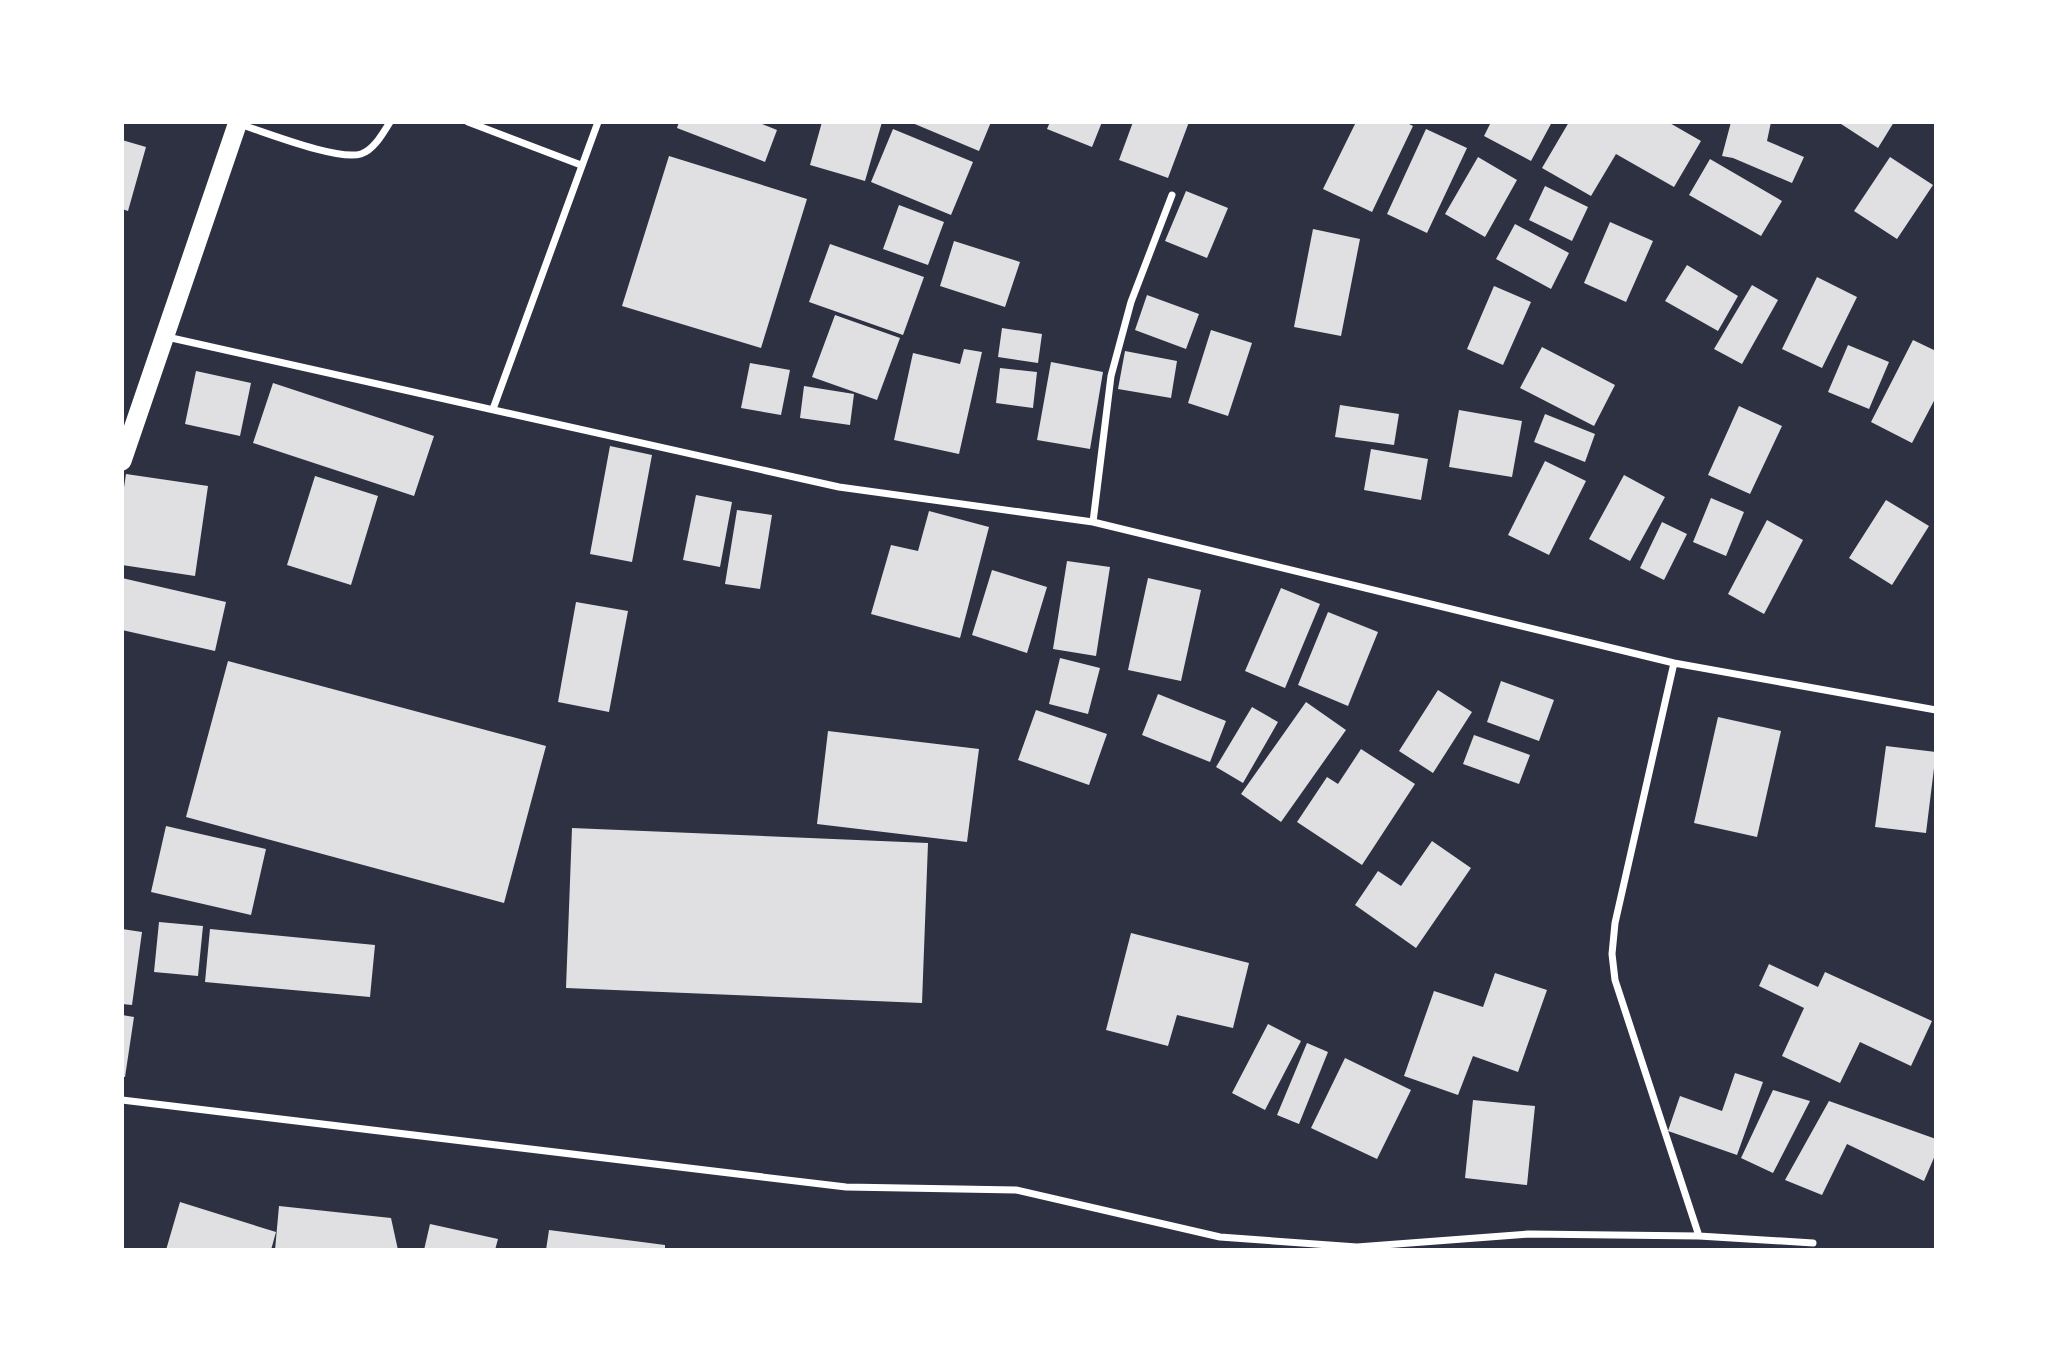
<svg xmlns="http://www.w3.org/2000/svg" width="2058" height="1372" viewBox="0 0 2058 1372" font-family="'PT Sans Narrow',sans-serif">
<rect width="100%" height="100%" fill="#2d3142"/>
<path fill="#e0e0e3" d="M 679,122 L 757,122 L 777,130 L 765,162 L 677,128 Z
M 822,122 L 882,122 L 865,181 L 810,165 Z
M 910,122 L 991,122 L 979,151 Z
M 1050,122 L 1102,122 L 1092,147 L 1047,129 Z
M 1133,122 L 1189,122 L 1168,178 L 1119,160 Z
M 1356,122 L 1405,122 L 1413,126 L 1372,212 L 1323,189 Z
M 1491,122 L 1552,122 L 1531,161 L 1484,136 Z
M 1569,122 L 1668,122 L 1701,141 L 1674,187 L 1616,154 L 1591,196 L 1542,168 Z
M 1731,122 L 1771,122 L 1767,141 L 1804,157 L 1792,183 L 1733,158 L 1722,156 Z
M 1838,122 L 1894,122 L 1878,148 Z
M 893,129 L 973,162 L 951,215 L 871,182 Z
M 1426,129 L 1467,148 L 1427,233 L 1387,214 Z
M 122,140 L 146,147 L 128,211 L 122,209 Z
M 669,156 L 807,199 L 761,348 L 622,306 Z
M 1478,157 L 1517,180 L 1485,237 L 1445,214 Z
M 1890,157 L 1933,185 L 1897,239 L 1854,211 Z
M 1710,159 L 1782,201 L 1761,236 L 1689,195 Z
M 1545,186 L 1588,207 L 1572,241 L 1529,220 Z
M 1186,191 L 1228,208 L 1207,258 L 1165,241 Z
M 899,205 L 944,222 L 928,265 L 883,249 Z
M 1610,222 L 1653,241 L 1626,302 L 1584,283 Z
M 1515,224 L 1569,253 L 1551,289 L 1496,259 Z
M 1313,229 L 1360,239 L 1341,336 L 1294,327 Z
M 954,241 L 1020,262 L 1005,307 L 940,286 Z
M 830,244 L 924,277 L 903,335 L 809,302 Z
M 1687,265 L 1738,296 L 1718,331 L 1665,301 Z
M 1817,277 L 1857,297 L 1822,368 L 1782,349 Z
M 1752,285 L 1778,300 L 1742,364 L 1714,349 Z
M 1494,286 L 1531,302 L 1503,365 L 1467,349 Z
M 1147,295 L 1199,314 L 1186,349 L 1135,330 Z
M 835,315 L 900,338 L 877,400 L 812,377 Z
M 1002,328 L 1042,334 L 1038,363 L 998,357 Z
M 1211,330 L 1252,343 L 1228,416 L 1188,403 Z
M 1913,340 L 1936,351 L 1936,397 L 1912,443 L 1871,422 Z
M 1848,345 L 1889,362 L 1869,409 L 1828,392 Z
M 1542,347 L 1615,385 L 1594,426 L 1520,388 Z
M 964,349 L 982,352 L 959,454 L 894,440 L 913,353 L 960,364 Z
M 1125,351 L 1177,361 L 1171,398 L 1118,389 Z
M 1051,362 L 1103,372 L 1090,449 L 1037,440 Z
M 750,363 L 790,370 L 781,415 L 741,408 Z
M 1000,368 L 1037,372 L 1033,408 L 996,403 Z
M 196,371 L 251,383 L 240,436 L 185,424 Z
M 273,383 L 434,436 L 414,496 L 253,443 Z
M 804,386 L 854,394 L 850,425 L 800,418 Z
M 1340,405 L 1399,414 L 1394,445 L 1335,437 Z
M 1739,406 L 1782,426 L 1750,494 L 1708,475 Z
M 1459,410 L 1522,421 L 1512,477 L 1449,467 Z
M 1545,414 L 1595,434 L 1585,462 L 1534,442 Z
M 610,446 L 652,455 L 632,562 L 590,554 Z
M 1371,449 L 1428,459 L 1421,500 L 1364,490 Z
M 1545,461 L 1586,481 L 1549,555 L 1508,535 Z
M 126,474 L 208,486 L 195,576 L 122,565 L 122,501 Z
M 1624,475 L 1665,497 L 1630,561 L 1589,539 Z
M 315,476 L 378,496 L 351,585 L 287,565 Z
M 696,495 L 732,502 L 720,567 L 683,560 Z
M 1711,498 L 1744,512 L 1726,556 L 1693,542 Z
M 1886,500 L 1929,526 L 1892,585 L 1849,558 Z
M 737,510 L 772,515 L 760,589 L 725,584 Z
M 929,511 L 989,527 L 960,638 L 871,614 L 891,545 L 918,551 Z
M 1767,520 L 1803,540 L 1764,614 L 1728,594 Z
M 1662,522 L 1687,534 L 1664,580 L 1640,568 Z
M 1067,561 L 1110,567 L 1096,656 L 1053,649 Z
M 992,570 L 1047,587 L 1027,653 L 972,635 Z
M 122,578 L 226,602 L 215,651 L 122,630 Z
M 1148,578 L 1201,590 L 1181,681 L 1128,670 Z
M 1281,588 L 1320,604 L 1285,688 L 1245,671 Z
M 576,602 L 628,611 L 609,712 L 558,702 Z
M 1328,612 L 1378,632 L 1348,706 L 1298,685 Z
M 1060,658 L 1100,668 L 1088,714 L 1049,704 Z
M 228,661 L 546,746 L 504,903 L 186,817 Z
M 1501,681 L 1554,700 L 1539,741 L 1487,722 Z
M 1438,690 L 1472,712 L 1433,773 L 1399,751 Z
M 1158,694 L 1226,721 L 1210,762 L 1142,735 Z
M 1306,702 L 1346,730 L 1281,822 L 1241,794 Z
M 1252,707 L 1278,722 L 1243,783 L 1216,767 Z
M 1036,710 L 1107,734 L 1089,785 L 1018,760 Z
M 1718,717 L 1781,731 L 1757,837 L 1694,823 Z
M 828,731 L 979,749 L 967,842 L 817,824 Z
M 1474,735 L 1530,755 L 1519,784 L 1463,764 Z
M 1886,746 L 1936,752 L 1926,833 L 1875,827 Z
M 1361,749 L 1415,784 L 1362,865 L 1297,822 L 1327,777 L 1338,784 Z
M 166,826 L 266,849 L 251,915 L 151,892 Z
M 572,828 L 928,843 L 922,1003 L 566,988 Z
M 1432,841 L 1471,868 L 1416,948 L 1355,905 L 1378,871 L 1401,886 Z
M 159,922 L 203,926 L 198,976 L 154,972 Z
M 122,929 L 142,932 L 132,1005 L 122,1004 Z
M 210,929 L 375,945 L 370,997 L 205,982 Z
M 1131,933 L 1249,963 L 1233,1028 L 1177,1015 L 1168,1046 L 1106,1030 Z
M 1769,964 L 1818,987 L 1825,972 L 1932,1021 L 1911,1066 L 1860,1042 L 1840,1083 L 1782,1056 L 1804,1008 L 1759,986 Z
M 1495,973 L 1547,990 L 1518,1072 L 1473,1056 L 1458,1095 L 1404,1076 L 1434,991 L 1483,1007 Z
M 122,1015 L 134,1017 L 125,1077 L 122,1077 Z
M 1268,1024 L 1301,1041 L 1265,1110 L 1232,1093 Z
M 1307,1043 L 1328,1052 L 1299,1124 L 1277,1115 Z
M 1345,1058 L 1411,1090 L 1377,1159 L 1311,1128 Z
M 1735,1073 L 1763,1082 L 1737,1155 L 1668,1131 L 1680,1096 L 1722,1111 Z
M 1773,1090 L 1810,1101 L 1773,1173 L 1741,1158 Z
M 1473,1100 L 1535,1106 L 1527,1185 L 1465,1178 Z
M 1829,1101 L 1936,1139 L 1936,1153 L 1924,1181 L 1847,1144 L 1822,1195 L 1785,1180 Z
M 180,1202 L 276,1232 L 271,1250 L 166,1250 Z
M 279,1206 L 391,1218 L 398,1250 L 275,1250 Z
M 430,1224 L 498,1239 L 495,1250 L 424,1250 Z
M 549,1230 L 665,1245 L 665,1250 L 546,1250 Z"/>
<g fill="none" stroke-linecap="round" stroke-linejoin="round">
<path stroke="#fff" stroke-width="7" d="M 468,122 L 581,165
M 239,124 C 265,132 337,161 361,154 C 374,150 383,133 390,122
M 167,337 L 839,487 L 1093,522 L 1674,663 L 1936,710
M 493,409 L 598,122
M 1093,522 L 1111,376 L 1131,302 L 1172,195
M 1674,663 L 1615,923 L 1612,954 L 1615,980 L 1699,1236
M 122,1100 L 846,1187 L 1016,1190 L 1220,1237 L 1357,1247 L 1529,1234 L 1699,1236 L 1813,1243"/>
<path stroke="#fff" stroke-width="19" d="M 122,461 L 238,122"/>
</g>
<rect width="2058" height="1372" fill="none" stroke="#ffffff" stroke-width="248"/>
</svg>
